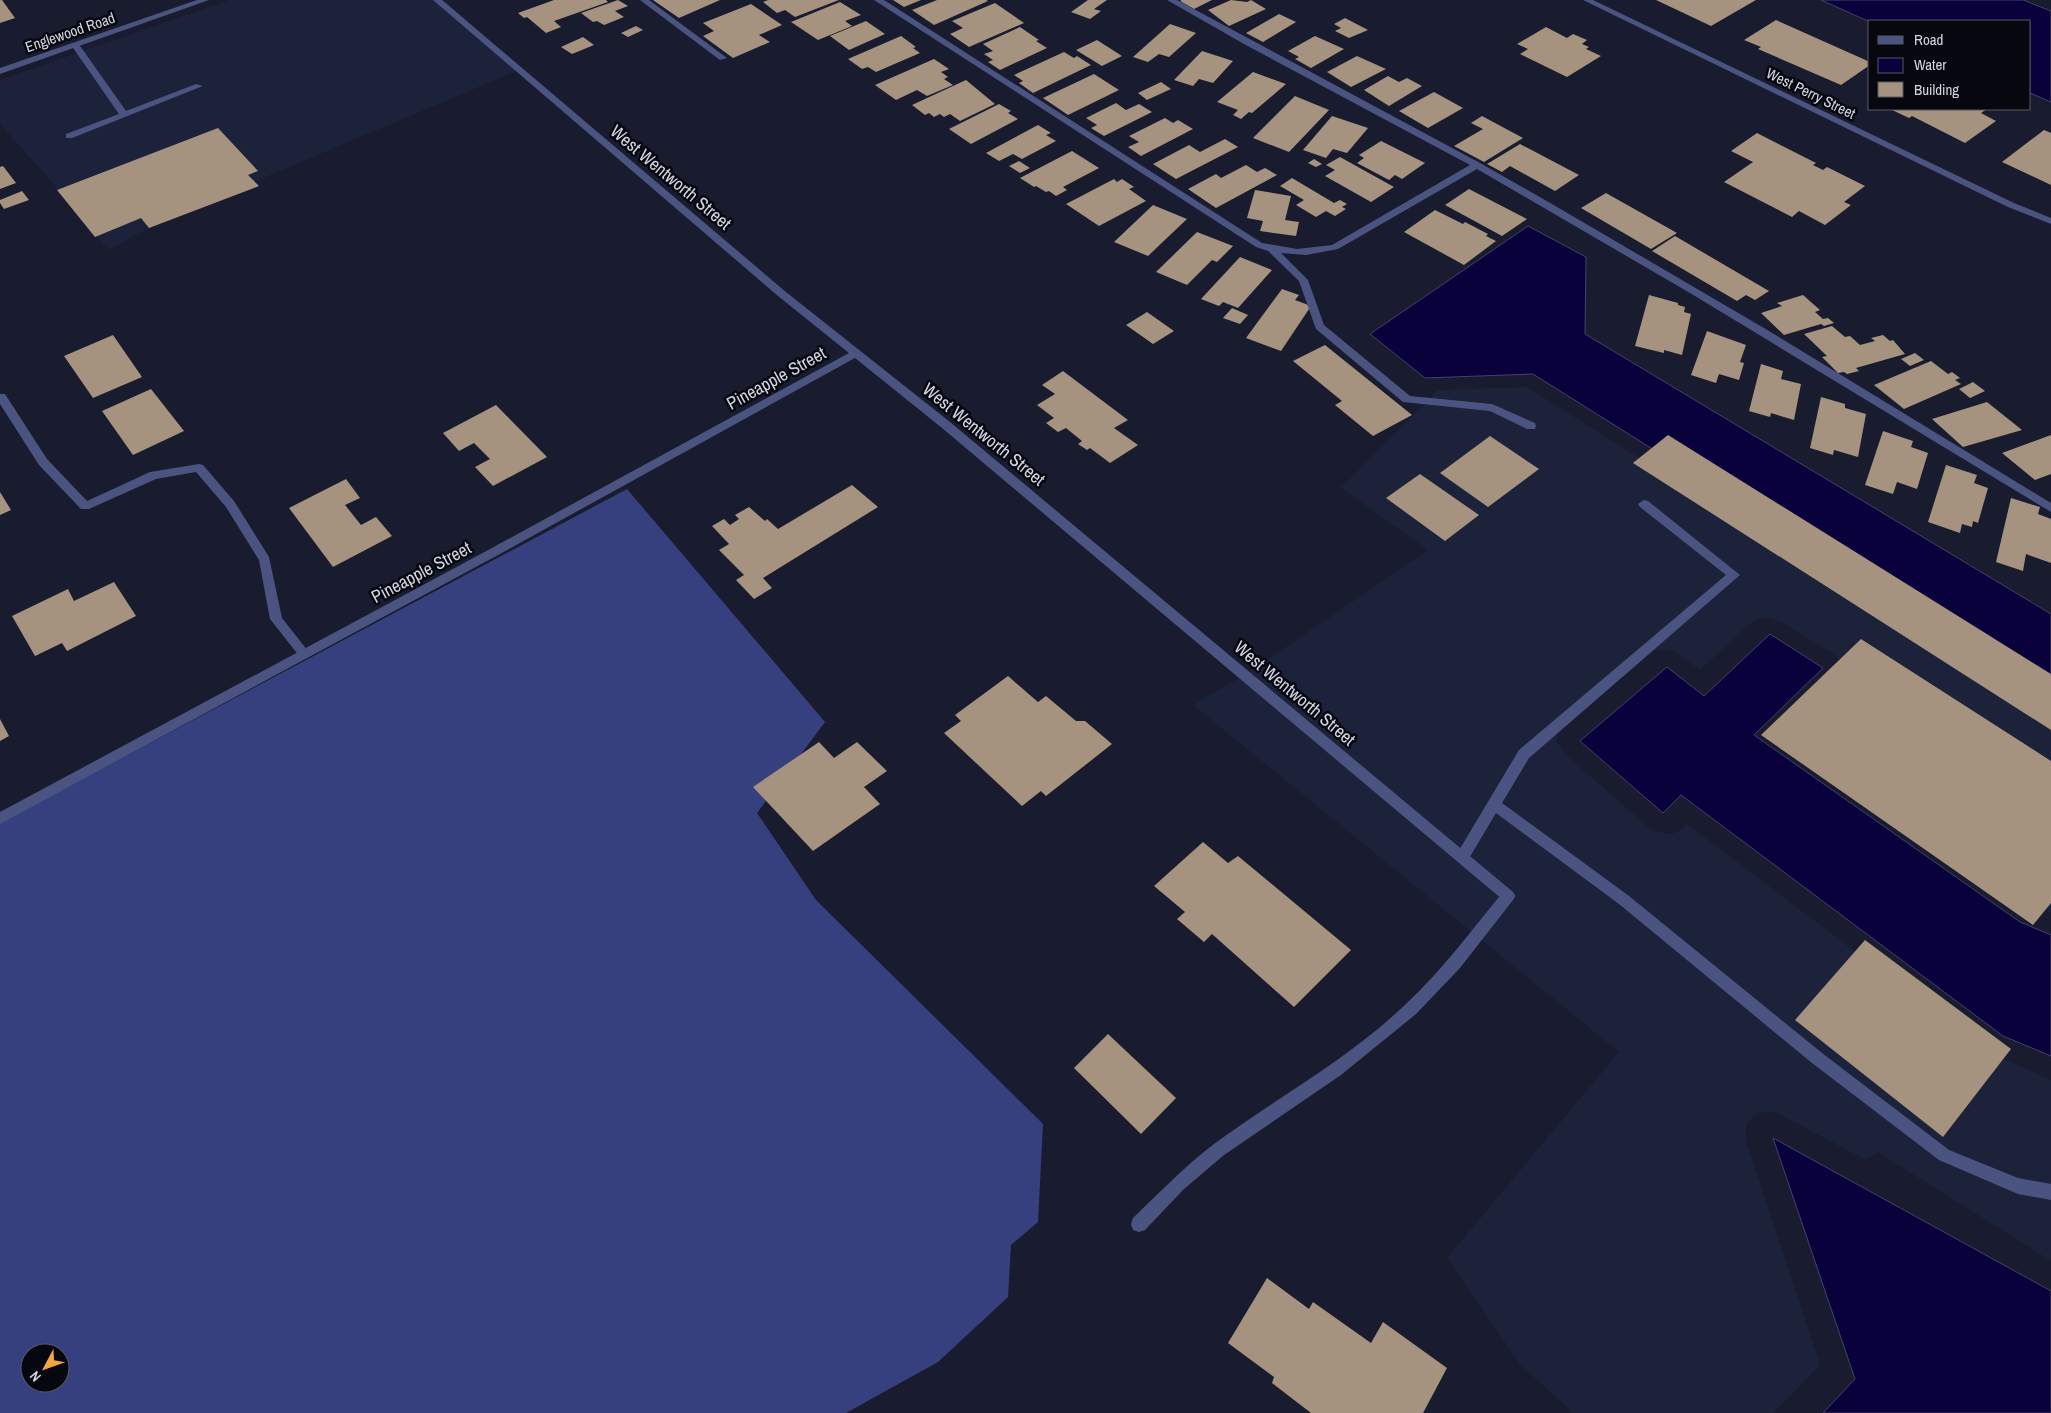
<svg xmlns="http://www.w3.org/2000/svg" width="2051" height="1413" viewBox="0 0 2051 1413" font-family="'Archivo Narrow',sans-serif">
<rect width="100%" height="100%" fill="#181c2e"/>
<path fill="#1d223b" d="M 229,0 L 444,0 L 521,69 L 275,173 L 141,232 L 108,250 L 46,175 L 0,124 L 0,80 Z
M 1527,387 L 2051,719 L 2051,912 L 2049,912 L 2029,904 L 1844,665 L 1835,655 L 1782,622 L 1769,618 L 1762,618 L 1752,622 L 1700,670 L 1675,652 L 1668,650 L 1654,651 L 1558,731 L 1557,742 L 1564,753 L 1647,826 L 1654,831 L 1670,834 L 1678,832 L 1687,824 L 1989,1053 L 2051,1080 L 2051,1261 L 1878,1152 L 1866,1160 L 1775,1112 L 1757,1113 L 1746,1124 L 1746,1141 L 1820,1365 L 1773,1413 L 1573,1413 L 1520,1364 L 1447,1258 L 1619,1052 L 1193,705 L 1251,671 L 1428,550 L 1341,488 L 1438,390 Z"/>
<path fill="#37407e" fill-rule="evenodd" d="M 627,489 L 825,722 L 757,813 L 816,900 L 1043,1124 L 1038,1222 L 1011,1245 L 1008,1297 L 938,1362 L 846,1413 L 0,1413 L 0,823 ZM 30,1353 L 60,1353 L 60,1383 L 30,1383 Z"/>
<path fill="#08013b" stroke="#45416d" d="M 1821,0 L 2023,0 L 2051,11 L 2051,102 L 2030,93 L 2030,21 L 1870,22 Z
M 1528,226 L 1586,257 L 1585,334 L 2051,614 L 2051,699 L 1533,374 L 1425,378 L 1370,334 Z
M 1770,634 L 1823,668 L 1754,735 L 2020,922 L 2051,935 L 2051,1056 L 2003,1036 L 1681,795 L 1663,813 L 1580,741 L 1667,667 L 1704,696 Z
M 1773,1138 L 2051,1291 L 2051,1413 L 1823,1413 L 1855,1379 Z"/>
<path fill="#a6937f" d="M 0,0 L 2,0 L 15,18 L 0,23 Z
M 554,0 L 606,0 L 608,2 L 554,21 L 561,27 L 546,33 L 527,17 L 524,18 L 518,13 Z
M 618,0 L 628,6 L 615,11 L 624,17 L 604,25 L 597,21 L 593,22 L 581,13 Z
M 653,0 L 720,0 L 679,18 Z
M 768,0 L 839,0 L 795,17 L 785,10 L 777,13 L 763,2 Z
M 893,0 L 921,0 L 904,7 Z
M 937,0 L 986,0 L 988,1 L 934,25 L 912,10 Z
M 1088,0 L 1107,0 L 1094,9 L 1101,11 L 1090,19 L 1071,12 Z
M 1182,0 L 1212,0 L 1194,9 L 1180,1 Z
M 1231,0 L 1247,2 L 1251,0 L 1266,9 L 1229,26 L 1208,10 Z
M 1656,0 L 1756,0 L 1711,26 Z
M 840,2 L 861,15 L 845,21 L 852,26 L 818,40 L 791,22 Z
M 995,3 L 1024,23 L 969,47 L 950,34 L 963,28 L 952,21 Z
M 751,4 L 782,25 L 759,35 L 770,42 L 733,58 L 703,36 L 714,31 L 703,23 Z
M 1279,14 L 1296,22 L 1263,42 L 1246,33 Z
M 1345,18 L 1368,30 L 1349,38 L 1335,31 L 1341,28 L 1334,24 Z
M 1776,20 L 1870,62 L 1870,65 L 1841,85 L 1758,49 L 1761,47 L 1744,40 Z
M 866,21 L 885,34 L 849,50 L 830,36 Z
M 1170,24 L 1196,33 L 1169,57 L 1159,54 L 1148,62 L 1133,57 Z
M 636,26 L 643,30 L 628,37 L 621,33 Z
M 1020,27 L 1039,40 L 1036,41 L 1047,48 L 1000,70 L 988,62 L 993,60 L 984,54 L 993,51 L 983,44 Z
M 1546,27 L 1567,38 L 1573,34 L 1587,40 L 1582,44 L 1589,47 L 1586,49 L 1601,56 L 1567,77 L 1520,54 L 1528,49 L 1517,44 Z
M 901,36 L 916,47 L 913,48 L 920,53 L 876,72 L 868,67 L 862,69 L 848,59 Z
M 1315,36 L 1344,49 L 1311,68 L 1295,59 L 1299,57 L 1288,51 Z
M 583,37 L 594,45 L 572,54 L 561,47 Z
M 1097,40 L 1122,56 L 1102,66 L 1076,50 Z
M 1202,51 L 1233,61 L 1213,83 L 1199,79 L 1193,86 L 1174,80 Z
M 1064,52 L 1074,58 L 1077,56 L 1091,65 L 1033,93 L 1019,83 L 1023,81 L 1014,75 Z
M 1357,56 L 1386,69 L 1351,87 L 1327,72 Z
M 934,59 L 949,69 L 941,72 L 948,77 L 944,79 L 953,85 L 927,96 L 917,90 L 896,100 L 875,85 Z
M 1253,72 L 1286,84 L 1252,113 L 1249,112 L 1241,119 L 1233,115 L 1238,110 L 1217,102 Z
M 1094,74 L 1119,90 L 1068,115 L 1043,98 Z
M 1388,76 L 1399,82 L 1407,78 L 1422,86 L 1389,106 L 1364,90 Z
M 966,80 L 995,104 L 960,121 L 950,114 L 944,117 L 940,114 L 934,117 L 929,113 L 925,115 L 912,105 Z
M 1161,82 L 1171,89 L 1147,100 L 1138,93 Z
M 1434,92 L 1463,108 L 1428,128 L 1399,111 Z
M 1295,96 L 1329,110 L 1289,152 L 1253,138 Z
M 1116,103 L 1126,110 L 1139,104 L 1152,112 L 1104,136 L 1091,128 L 1097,125 L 1086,118 Z
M 999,104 L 1011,111 L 1008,113 L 1018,119 L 971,144 L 949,129 Z
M 1890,109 L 1987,109 L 1981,113 L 1996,121 L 1965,143 L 1912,116 L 1909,118 Z
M 1332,116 L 1368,128 L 1347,153 L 1333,149 L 1326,158 L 1303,150 Z
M 1482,116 L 1523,138 L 1484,162 L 1454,146 L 1483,129 L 1471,123 Z
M 1165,118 L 1173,123 L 1178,120 L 1193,129 L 1141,156 L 1128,147 L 1139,142 L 1129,136 Z
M 1038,125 L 1051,133 L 1046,135 L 1056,141 L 1022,159 L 1013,154 L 999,161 L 986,153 Z
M 218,128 L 258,171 L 248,175 L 259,186 L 149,228 L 141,218 L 95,237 L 57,190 Z
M 2044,130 L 2051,133 L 2051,185 L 2002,162 Z
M 1757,133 L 1816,163 L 1813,165 L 1823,170 L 1827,167 L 1865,186 L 1844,202 L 1851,205 L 1825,225 L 1799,211 L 1792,217 L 1724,182 L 1753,162 L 1731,151 Z
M 1225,139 L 1238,147 L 1176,179 L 1153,164 L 1189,145 L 1200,152 Z
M 1381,141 L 1425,163 L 1402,179 L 1395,175 L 1389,180 L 1357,163 L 1364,158 L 1359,155 Z
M 1520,144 L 1579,175 L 1555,191 L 1510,166 L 1502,172 L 1487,164 Z
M 1072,151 L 1099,168 L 1063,187 L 1067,190 L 1056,196 L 1049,191 L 1046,192 L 1036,186 L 1034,187 L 1020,178 Z
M 1340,157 L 1394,187 L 1371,202 L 1325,176 L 1335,170 L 1326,165 Z
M 1314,159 L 1322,164 L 1316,167 L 1308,163 Z
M 1019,161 L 1030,168 L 1020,173 L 1009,166 Z
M 1246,165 L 1257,172 L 1265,168 L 1277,175 L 1216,208 L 1188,189 L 1216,174 L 1221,178 Z
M 3,166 L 16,183 L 0,189 L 0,167 Z
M 1292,178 L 1334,203 L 1340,200 L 1347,204 L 1342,207 L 1346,209 L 1335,216 L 1326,211 L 1316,217 L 1296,205 L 1304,200 L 1280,186 Z
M 1114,179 L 1117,182 L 1122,179 L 1134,187 L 1129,189 L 1146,201 L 1099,226 L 1066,204 Z
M 1469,189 L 1527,219 L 1502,236 L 1445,205 Z
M 1255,190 L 1291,196 L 1285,220 L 1299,222 L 1296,236 L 1260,231 L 1263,221 L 1247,218 Z
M 22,191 L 29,200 L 4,209 L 0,203 L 0,200 Z
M 1606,193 L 1677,233 L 1651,249 L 1581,208 Z
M 1153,205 L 1187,219 L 1148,256 L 1114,242 Z
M 1435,210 L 1463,224 L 1465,222 L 1488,234 L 1486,236 L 1496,241 L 1464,265 L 1404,232 Z
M 1197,232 L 1233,246 L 1217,262 L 1212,260 L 1187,285 L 1156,272 Z
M 1675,236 L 1769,291 L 1755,300 L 1746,295 L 1737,301 L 1652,251 Z
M 1240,257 L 1272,270 L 1238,308 L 1223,302 L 1219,306 L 1201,299 Z
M 1282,289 L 1299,295 L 1295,300 L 1311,306 L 1281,351 L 1246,338 Z
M 1649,295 L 1678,303 L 1678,305 L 1685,307 L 1684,312 L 1691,314 L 1682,355 L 1664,350 L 1664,353 L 1635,346 Z
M 1803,295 L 1820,310 L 1815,312 L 1823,319 L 1828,318 L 1834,323 L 1824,326 L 1821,324 L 1784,335 L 1761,313 L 1782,306 L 1777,303 Z
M 1232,308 L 1248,315 L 1240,324 L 1223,318 Z
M 1147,312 L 1174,331 L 1153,344 L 1126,325 Z
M 1832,326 L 1845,337 L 1850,336 L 1860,345 L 1875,341 L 1871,338 L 1883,335 L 1890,341 L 1893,340 L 1905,354 L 1856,368 L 1859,371 L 1847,374 L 1844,372 L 1838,373 L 1822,357 L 1827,356 L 1804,334 Z
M 1707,331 L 1746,345 L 1740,362 L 1744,363 L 1739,380 L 1719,374 L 1716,383 L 1691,375 Z
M 113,335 L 142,377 L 93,398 L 64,356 Z
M 1325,345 L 1412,415 L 1373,436 L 1335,405 L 1342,401 L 1293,361 Z
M 1915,353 L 1924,360 L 1910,366 L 1901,359 Z
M 1931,361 L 1948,374 L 1952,372 L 1960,378 L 1955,380 L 1961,384 L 1904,409 L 1874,385 Z
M 1761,364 L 1783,371 L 1781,379 L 1801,384 L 1794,420 L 1771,413 L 1770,417 L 1749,411 Z
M 1063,371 L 1128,420 L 1114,428 L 1138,445 L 1110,463 L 1090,448 L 1087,450 L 1078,444 L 1082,441 L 1066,428 L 1058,432 L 1046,423 L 1054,418 L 1037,405 L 1055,394 L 1042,385 Z
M 1973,382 L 1985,391 L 1970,398 L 1959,389 Z
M 151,389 L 184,431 L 133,455 L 102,411 Z
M 1821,397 L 1845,404 L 1845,408 L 1866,414 L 1858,457 L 1834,450 L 1833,455 L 1810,448 Z
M 1987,402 L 2022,430 L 1963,447 L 1932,419 Z
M 496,405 L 547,457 L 493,486 L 475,467 L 490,459 L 474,443 L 459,451 L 443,433 Z
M 1883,431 L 1913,441 L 1911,447 L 1928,453 L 1917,489 L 1897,482 L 1893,494 L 1865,485 Z
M 1668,435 L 2051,674 L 2051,730 L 1633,463 Z
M 2051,435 L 2051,474 L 2035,480 L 2002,453 Z
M 1490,436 L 1539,469 L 1488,507 L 1440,473 Z
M 1946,465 L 1977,475 L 1974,483 L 1988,488 L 1978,523 L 1973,521 L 1972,527 L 1962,524 L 1960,533 L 1928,522 Z
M 1420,474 L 1479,515 L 1445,541 L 1386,498 Z
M 346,479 L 360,498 L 345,505 L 361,525 L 376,517 L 392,536 L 333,567 L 289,508 Z
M 852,485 L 878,507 L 763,578 L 772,588 L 754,599 L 736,580 L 744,575 L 719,550 L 729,544 L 712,526 L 724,519 L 730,525 L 739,519 L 735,515 L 749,507 L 765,521 L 767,519 L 778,529 Z
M 0,492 L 11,510 L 0,515 Z
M 2011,498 L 2040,507 L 2038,514 L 2051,519 L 2051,563 L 2026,554 L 2023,571 L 1996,562 Z
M 114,582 L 136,616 L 67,651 L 62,643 L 35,656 L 12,616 L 68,589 L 74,601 Z
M 1861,639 L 2051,761 L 2051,903 L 2033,925 L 1761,735 Z
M 1008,676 L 1038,702 L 1046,696 L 1076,721 L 1085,721 L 1112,744 L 1046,796 L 1041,791 L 1022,806 L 944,733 L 961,721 L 955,715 Z
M 0,719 L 9,736 L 0,741 Z
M 819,742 L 834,758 L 857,742 L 887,771 L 864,787 L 880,804 L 813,851 L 753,787 Z
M 1203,842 L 1228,863 L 1238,856 L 1351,950 L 1294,1007 L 1212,934 L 1204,942 L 1177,919 L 1185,912 L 1154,886 Z
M 1865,940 L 2011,1049 L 1943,1137 L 1795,1020 Z
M 1108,1034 L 1176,1098 L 1141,1134 L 1074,1068 Z
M 1267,1278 L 1309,1309 L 1313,1302 L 1371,1343 L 1383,1322 L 1447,1368 L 1423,1413 L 1311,1413 L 1272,1383 L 1274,1377 L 1228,1343 Z"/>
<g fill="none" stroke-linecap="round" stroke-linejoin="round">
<path fill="#4b5481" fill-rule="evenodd" d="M 874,0 L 884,0 L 1262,243 L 1297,249 L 1332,245 L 1470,165 L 1244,44 L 1167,0 L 1177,0 L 1480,163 L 1552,204 L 1769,331 L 2051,503 L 2051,512 L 1690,293 L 1477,169 L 1338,249 L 1306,255 L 1281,253 L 1308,280 L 1324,325 L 1410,396 L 1492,404 L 1535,423 L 1536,426 L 1535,429 L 1527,429 L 1490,411 L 1403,402 L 1316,329 L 1299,281 L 1268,251 L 1256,247 Z
M 72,43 L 78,43 L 126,111 L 196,84 L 203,86 L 72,138 L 66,138 L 66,134 L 119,114 L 71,45 Z
M 0,394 L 5,394 L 47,459 L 87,501 L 150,472 L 199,464 L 203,465 L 234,501 L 269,557 L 282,618 L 308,651 L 310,654 L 308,657 L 300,657 L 270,619 L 259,560 L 226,507 L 196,472 L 156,479 L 89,509 L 81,509 L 39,465 L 0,404 Z
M 1644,500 L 1648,501 L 1740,575 L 1529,758 L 1502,803 L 1629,896 L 1822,1053 L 1949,1150 L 2018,1178 L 2051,1184 L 2051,1200 L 2018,1194 L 1939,1160 L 1812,1063 L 1619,904 L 1496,813 L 1468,860 L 1463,862 L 1458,860 L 1456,856 L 1458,852 L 1519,750 L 1726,575 L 1640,507 L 1638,504 Z
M 1508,890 L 1513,892 L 1515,896 L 1513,900 L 1460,968 L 1416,1014 L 1341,1075 L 1224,1155 L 1184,1189 L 1145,1230 L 1139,1232 L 1133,1230 L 1131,1224 L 1133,1218 C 1159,1193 1185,1166 1214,1144 C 1278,1097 1349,1059 1407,1003 C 1443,969 1472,930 1503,892 Z"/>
<path fill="#4b5481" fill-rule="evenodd" d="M 433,0 L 442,0 L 786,292 L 950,422 L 1513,892 L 1515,896 L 1513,900 L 1508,902 L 1503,900 L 942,428 L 855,358 L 498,555 L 0,824 L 0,812 L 490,549 L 849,353 L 778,296 Z
M 640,0 L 649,0 L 727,58 L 720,60 Z
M 1583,0 L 1593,0 L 2014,203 L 2051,218 L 2051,224 L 2008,207 Z"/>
<path fill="#4b5481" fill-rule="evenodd" d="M 197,0 L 209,0 L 0,74 L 0,68 Z"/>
</g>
<g text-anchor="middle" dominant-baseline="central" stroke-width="5" stroke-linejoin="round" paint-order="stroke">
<g font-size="15" fill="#d2d5e2" stroke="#06070f">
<text transform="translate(70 32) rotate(-19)">Englewood Road</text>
<text transform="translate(1811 93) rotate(26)">West Perry Street</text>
</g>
<g font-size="18" fill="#d2d5e2" stroke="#06070f">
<text transform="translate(671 177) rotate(40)">West Wentworth Street</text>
<text transform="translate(776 378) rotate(-29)">Pineapple Street</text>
<text transform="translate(984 434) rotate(39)">West Wentworth Street</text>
<text transform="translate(421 572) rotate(-28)">Pineapple Street</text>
<text transform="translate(1295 693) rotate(40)">West Wentworth Street</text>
</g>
</g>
<rect x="1868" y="20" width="162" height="90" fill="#06070f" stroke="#585963"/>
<rect x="1878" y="36" width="25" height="8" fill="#4b5481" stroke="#585963"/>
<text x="1914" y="45" font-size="15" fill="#d2d5e2">Road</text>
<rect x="1878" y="58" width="25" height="15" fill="#08013b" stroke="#585963"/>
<text x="1914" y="70" font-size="15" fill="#d2d5e2">Water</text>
<rect x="1878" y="82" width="25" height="15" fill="#a6937f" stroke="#585963"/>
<text x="1914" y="95" font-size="15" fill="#d2d5e2">Building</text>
<g transform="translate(45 1368) rotate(229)"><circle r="24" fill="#06070f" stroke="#585963"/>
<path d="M0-4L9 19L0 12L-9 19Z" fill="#f2a542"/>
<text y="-8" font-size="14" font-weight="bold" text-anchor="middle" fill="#d2d5e2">N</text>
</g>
</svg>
